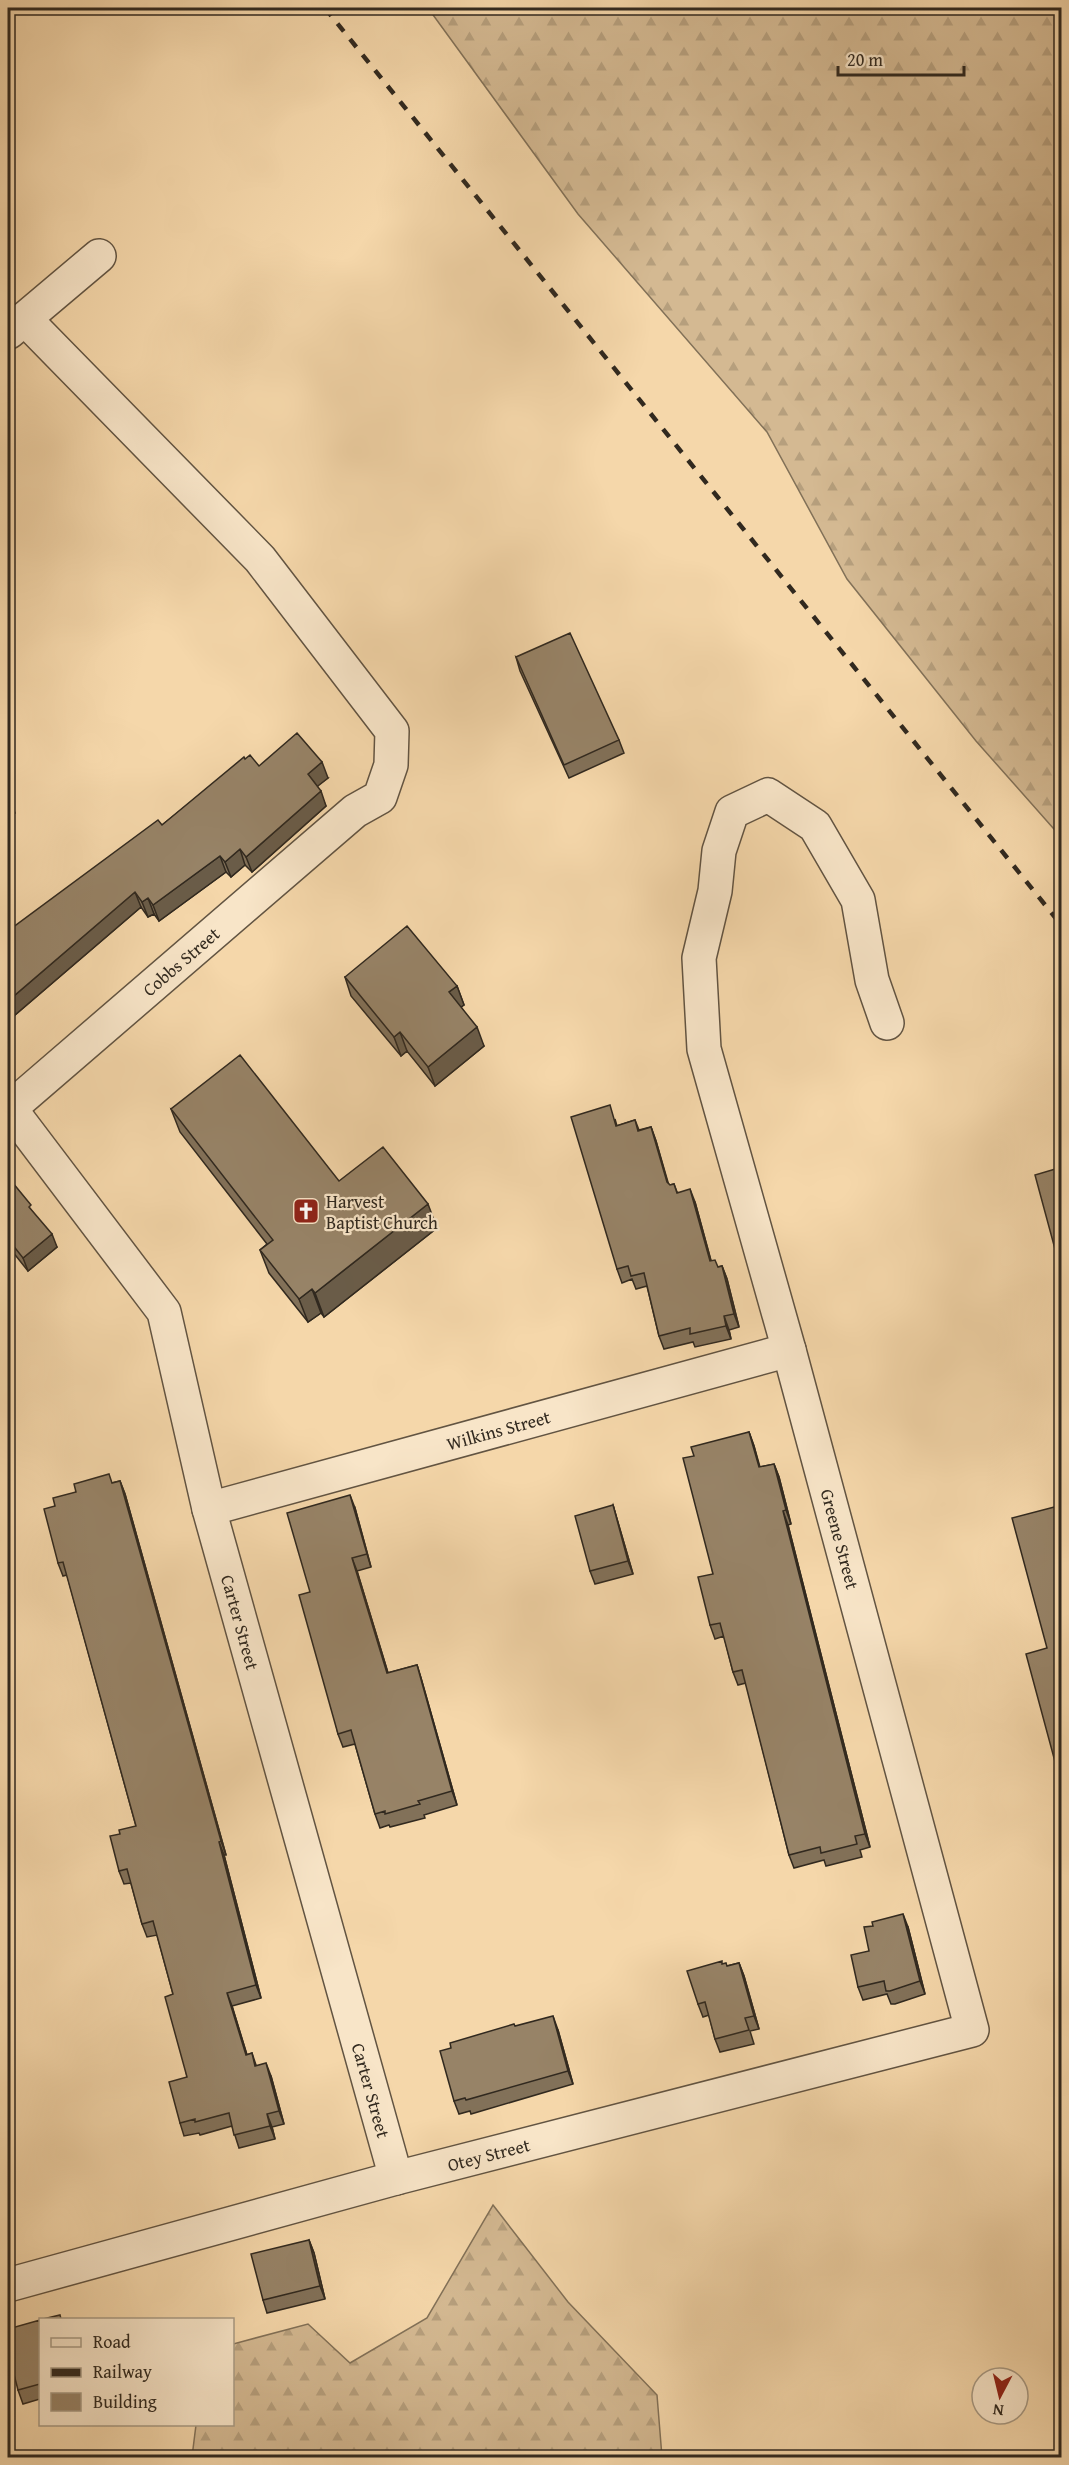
<svg xmlns="http://www.w3.org/2000/svg" width="1069" height="2465" viewBox="0 0 1069 2465" font-family="'Gentium Book Plus',serif">
<defs>
<pattern id="forest-firs" width="22" height="20" patternUnits="userSpaceOnUse" patternTransform="scale(1.5)"><rect width="22" height="20" fill="#d4b992"/><path d="M5 1l3.5 6h-7zM16 11l3.5 6h-7z" fill="#b69f7d"/></pattern>
</defs>
<rect width="100%" height="100%" fill="#f5d7aa"/>
<filter id="stains"><feTurbulence type="fractalNoise" baseFrequency=".00333" numOctaves="4"/><feColorMatrix values="0 0 0 0 .2 0 0 0 0 .09 0 0 0 0 .02 0 0 0 .5 -.17"/></filter>
<radialGradient id="worn" r=".72"><stop offset=".6" stop-color="#630" stop-opacity="0"/><stop offset="1" stop-color="#630" stop-opacity=".3"/></radialGradient>
<path fill="url(#forest-firs)" stroke="#827158" stroke-width="1.5" d="M 428,8 L 1061,8 L 1061,837 L 976,741 L 847,579 L 767,432 L 578,214 Z
M 493,2205 L 568,2302 L 657,2395 L 662,2457 L 192,2457 L 196,2425 L 232,2424 L 233,2344 L 308,2324 L 350,2363 L 427,2318 Z"/>
<g fill="none" stroke-linecap="round" stroke-linejoin="round">
<defs>
<g id="minor">
<path d="M 9,332 L 99,256"/>
<path id="s1" d="M 8,1106 L 164,1312 L 209,1509 L 396,2178"/>
<path id="s2" d="M 8,1110 L 355,811 L 380,797 L 391,765 L 392,731 L 260,559 L 25,319"/>
<path id="s3" d="M 209,1509 L 789,1350"/>
<path id="s4" d="M 8,2285 L 396,2178 L 972,2030 L 789,1350 L 704,1049 L 699,958 L 715,891 L 719,851 L 732,812 L 768,795 L 815,826 L 858,900 L 872,980 L 887,1023"/>
</g>
</defs>
<use href="#minor" stroke="#625442" stroke-width="36"/>
<use href="#minor" stroke="#f8e5c8" stroke-width="33"/>
<path stroke="#31291f" stroke-width="4.5" stroke-dasharray="10 10" stroke-linecap="butt" d="M 325,8 L 1062,926"/>
</g>
<path fill="#827159" stroke="#31291f" stroke-width="1.5" d="M 516,657 L 619,740 L 624,753 L 569,778 L 520,671 Z
M 245,759 L 259,766 L 328,778 L 317,786 L 326,806 L 252,872 L 245,865 L 231,877 L 226,872 L 159,921 L 154,914 L 148,917 L 141,907 L 8,1021 L 162,825 Z
M 345,977 L 457,986 L 464,1005 L 461,1007 L 484,1046 L 435,1086 L 407,1051 L 401,1056 L 351,996 Z
M 171,1109 L 339,1181 L 437,1228 L 324,1317 L 321,1313 L 308,1322 L 269,1273 L 260,1250 L 267,1244 L 180,1132 Z
M 615,1119 L 617,1126 L 635,1120 L 639,1130 L 651,1127 L 656,1141 L 668,1184 L 670,1185 L 674,1184 L 677,1192 L 695,1202 L 711,1261 L 718,1267 L 722,1266 L 727,1279 L 739,1327 L 729,1330 L 731,1339 L 695,1347 L 693,1342 L 664,1349 L 659,1336 L 647,1286 L 636,1289 L 632,1279 L 622,1283 L 617,1269 Z
M 8,1177 L 57,1247 L 28,1271 L 8,1246 Z
M 749,1432 L 754,1446 L 760,1467 L 774,1464 L 779,1477 L 791,1524 L 788,1525 L 870,1847 L 860,1850 L 862,1857 L 826,1866 L 824,1860 L 794,1868 L 789,1855 L 746,1683 L 738,1685 L 733,1672 L 724,1636 L 715,1639 L 710,1625 L 713,1574 L 694,1456 Z
M 120,1481 L 125,1494 L 226,1855 L 224,1855 L 261,1998 L 232,2006 L 247,2055 L 252,2053 L 256,2065 L 271,2076 L 284,2124 L 272,2127 L 275,2139 L 239,2148 L 232,2126 L 200,2135 L 199,2133 L 184,2136 L 180,2123 L 187,2077 L 173,1994 L 157,1935 L 147,1937 L 142,1924 L 131,1883 L 124,1884 L 119,1871 L 120,1834 L 136,1826 L 67,1575 L 63,1576 L 58,1563 L 55,1506 L 76,1492 Z
M 613,1505 L 617,1519 L 633,1574 L 595,1584 L 590,1571 Z
M 355,1508 L 371,1567 L 357,1571 L 388,1673 L 417,1665 L 421,1678 L 457,1805 L 424,1815 L 425,1818 L 390,1827 L 389,1825 L 380,1828 L 375,1814 L 355,1744 L 343,1747 L 338,1734 L 310,1592 Z
M 908,1927 L 925,1994 L 895,2004 L 891,2004 L 887,1994 L 863,2000 L 858,1987 L 869,1951 Z
M 739,1963 L 744,1976 L 759,2029 L 750,2031 L 754,2044 L 720,2052 L 715,2039 L 709,2015 L 703,2017 L 698,2004 L 723,1964 L 727,1966 Z
M 515,2026 L 558,2030 L 573,2084 L 471,2114 L 470,2111 L 459,2114 L 454,2101 Z
M 309,2240 L 314,2253 L 325,2299 L 267,2313 L 263,2300 Z
M 40,2320 L 40,2399 L 23,2404 L 18,2390 Z"/>
<path fill="#6a5c48" stroke="#31291f" stroke-width="1.5" d="M 322,762 L 328,778 L 314,789 L 308,774 Z
M 321,791 L 326,806 L 252,872 L 246,857 Z
M 10,800 L 15,813 L 8,819 L 8,802 Z
M 240,849 L 245,865 L 231,877 L 225,862 Z
M 220,856 L 226,872 L 159,921 L 153,905 Z
M 135,892 L 141,907 L 8,1021 L 8,1001 Z
M 148,898 L 154,914 L 148,917 L 142,902 Z
M 457,986 L 464,1005 L 455,1011 L 449,992 Z
M 477,1027 L 484,1046 L 435,1086 L 428,1067 Z
M 400,1032 L 407,1051 L 401,1056 L 394,1037 Z
M 651,1127 L 656,1141 L 672,1196 L 667,1182 Z
M 690,1189 L 695,1202 L 715,1275 L 710,1261 Z
M 428,1204 L 437,1228 L 324,1317 L 315,1293 Z
M 52,1234 L 57,1247 L 28,1271 L 23,1258 Z
M 722,1266 L 727,1279 L 739,1327 L 734,1314 Z
M 312,1289 L 321,1313 L 308,1322 L 299,1299 Z
M 724,1316 L 729,1330 L 731,1339 L 726,1326 Z
M 749,1432 L 754,1446 L 763,1481 Z
M 774,1464 L 779,1477 L 791,1524 L 786,1510 Z
M 120,1481 L 125,1494 L 226,1855 L 221,1841 Z
M 350,1495 L 355,1508 L 371,1567 L 367,1554 Z
M 613,1505 L 617,1519 L 633,1574 L 628,1561 Z
M 783,1511 L 788,1525 L 870,1847 L 865,1834 Z
M 352,1558 L 357,1571 L 392,1686 L 387,1673 Z
M 417,1665 L 421,1678 L 457,1805 L 452,1791 Z
M 219,1842 L 224,1855 L 261,1998 L 256,1985 Z
M 903,1914 L 908,1927 L 925,1994 L 920,1981 Z
M 739,1963 L 744,1976 L 759,2029 L 754,2016 Z
M 227,1993 L 232,2006 L 251,2068 L 246,2055 Z
M 553,2016 L 558,2030 L 573,2084 L 568,2071 Z
M 266,2063 L 271,2076 L 284,2124 L 279,2111 Z
M 267,2114 L 272,2127 L 275,2139 L 270,2126 Z
M 309,2240 L 314,2253 L 325,2299 L 320,2286 Z"/>
<path fill="#978367" stroke="#31291f" stroke-width="1.5" d="M 570,633 L 619,740 L 564,765 L 516,657 Z
M 297,733 L 322,762 L 308,774 L 321,791 L 246,857 L 240,849 L 225,862 L 220,856 L 153,905 L 148,898 L 142,902 L 135,892 L 8,1001 L 8,931 L 158,820 L 162,825 L 244,757 L 245,759 L 250,755 L 259,766 Z
M 407,926 L 457,986 L 449,992 L 477,1027 L 428,1067 L 400,1032 L 394,1037 L 345,977 Z
M 240,1055 L 339,1181 L 383,1147 L 428,1204 L 315,1293 L 312,1289 L 299,1299 L 260,1250 L 273,1240 L 171,1109 Z
M 610,1105 L 616,1126 L 635,1120 L 638,1131 L 651,1127 L 667,1182 L 670,1185 L 674,1184 L 677,1193 L 690,1189 L 710,1261 L 715,1260 L 718,1267 L 722,1266 L 734,1314 L 724,1316 L 726,1326 L 690,1334 L 690,1328 L 659,1336 L 644,1273 L 631,1276 L 628,1266 L 617,1269 L 571,1117 Z
M 1062,1167 L 1062,1275 L 1035,1175 Z
M 8,1177 L 31,1205 L 29,1207 L 52,1234 L 23,1258 L 8,1239 Z
M 749,1432 L 759,1467 L 774,1464 L 786,1510 L 783,1511 L 865,1834 L 855,1836 L 857,1844 L 821,1853 L 820,1847 L 789,1855 L 742,1670 L 733,1672 L 720,1623 L 710,1625 L 698,1577 L 713,1574 L 683,1458 L 694,1456 L 691,1447 Z
M 109,1474 L 112,1483 L 120,1481 L 221,1841 L 219,1842 L 256,1985 L 227,1993 L 246,2055 L 252,2053 L 255,2066 L 266,2063 L 279,2111 L 267,2114 L 270,2126 L 234,2135 L 229,2113 L 195,2122 L 195,2119 L 180,2123 L 169,2082 L 187,2077 L 165,1997 L 173,1994 L 153,1921 L 142,1924 L 127,1869 L 119,1871 L 110,1836 L 120,1834 L 119,1830 L 136,1826 L 63,1562 L 58,1563 L 44,1509 L 55,1506 L 53,1498 L 76,1492 L 74,1484 Z
M 350,1495 L 367,1554 L 352,1558 L 387,1673 L 417,1665 L 452,1791 L 418,1801 L 420,1804 L 385,1814 L 385,1811 L 375,1814 L 351,1730 L 338,1734 L 299,1595 L 310,1592 L 287,1513 Z
M 613,1505 L 628,1561 L 590,1571 L 575,1516 Z
M 1062,1505 L 1062,1783 L 1061,1784 L 1026,1654 L 1047,1648 L 1012,1518 Z
M 903,1914 L 920,1981 L 890,1991 L 886,1991 L 884,1981 L 858,1987 L 851,1955 L 869,1951 L 864,1927 L 873,1926 L 872,1922 Z
M 722,1961 L 722,1964 L 726,1963 L 727,1966 L 739,1963 L 754,2016 L 745,2018 L 749,2030 L 715,2039 L 705,2002 L 698,2004 L 687,1971 Z
M 553,2016 L 568,2071 L 466,2100 L 465,2098 L 454,2101 L 440,2051 L 451,2048 L 450,2043 L 514,2024 L 515,2026 Z
M 309,2240 L 320,2286 L 263,2300 L 251,2254 Z
M 60,2315 L 61,2319 L 43,2319 Z
M 40,2320 L 40,2384 L 18,2390 L 8,2351 L 8,2329 Z"/>
<defs>
<symbol id="church-square" viewBox="-11 -11 22 22"><rect x="-9" y="-9" width="18" height="18" rx="4" fill="#8f2418" stroke="#f8e5c8"/><path d="M-1.2-6h2.4v3.5h3.3v2.4h-3.3V6h-2.4V-.1h-3.3v-2.4h3.3Z" fill="#fff"/></symbol>
</defs>
<g fill-rule="evenodd">
<use href="#church-square" x="291" y="1196" width="30" height="30"/>
</g>
<g text-anchor="middle" dominant-baseline="central" stroke-width="4.5" stroke-linejoin="round" paint-order="stroke">
<g font-size="18" fill="#31291f" stroke="#f8e5c8">
<text stroke="none"><textPath href="#s2" startOffset="228">Cobbs Street</textPath></text>
<text stroke="none"><textPath href="#s3" startOffset="300">Wilkins Street</textPath></text>
<text transform="translate(840 1539) rotate(75)">Greene Street</text>
<text stroke="none"><textPath href="#s1" startOffset="578">Carter Street</textPath></text>
<text stroke="none"><textPath href="#s1" startOffset="1064">Carter Street</textPath></text>
<text stroke="none"><textPath href="#s4" startOffset="498">Otey Street</textPath></text>
</g>
<g font-size="18" fill="#31291f" stroke="#f8e5c8" text-anchor="start">
<text x="326" y="1201">Harvest<tspan x="326" dy="21">Baptist Church</tspan></text>
</g>
</g>
<rect width="1069" height="2465" fill="none" stroke="#f5d7aa" stroke-width="30"/>
<rect x="9" y="9" width="1051" height="2447" fill="none" stroke="#31291f" stroke-width="3"/>
<rect x="15" y="15" width="1039" height="2435" fill="none" stroke="#31291f" stroke-width="1.5"/>
<rect x="39" y="2318" width="195" height="108" fill="#f8e5c8" stroke="#a89a84" stroke-width="1.5"/>
<rect x="51" y="2338" width="30" height="9" fill="#f8e5c8" stroke="#a89a84" stroke-width="1.5"/>
<text x="93" y="2348" font-size="18" fill="#31291f">Road</text>
<rect x="51" y="2368" width="30" height="9" fill="#31291f" stroke="#a89a84" stroke-width="1.5"/>
<text x="93" y="2378" font-size="18" fill="#31291f">Railway</text>
<rect x="51" y="2393" width="30" height="18" fill="#978367" stroke="#a89a84" stroke-width="1.5"/>
<text x="93" y="2408" font-size="18" fill="#31291f">Building</text>
<g transform="translate(1000 2396) rotate(187)"><circle r="28" fill="#f8e5c8" stroke="#a89a84" stroke-width="1.5"/>
<path d="M0-4.5L10 22L0 15L-10 22Z" fill="#8f2418"/>
<text y="-9" font-size="16" font-weight="bold" text-anchor="middle" fill="#31291f">N</text>
</g>
<path d="M838 66v9h126v-9" fill="none" stroke="#31291f" stroke-width="3"/>
<text x="847" y="66" font-size="18" fill="#31291f" stroke="#f8e5c8" stroke-width="4.5" paint-order="stroke">20 m</text>
<rect width="100%" height="100%" filter="url(#stains)"/>
<rect width="100%" height="100%" fill="url(#worn)"/>
</svg>
